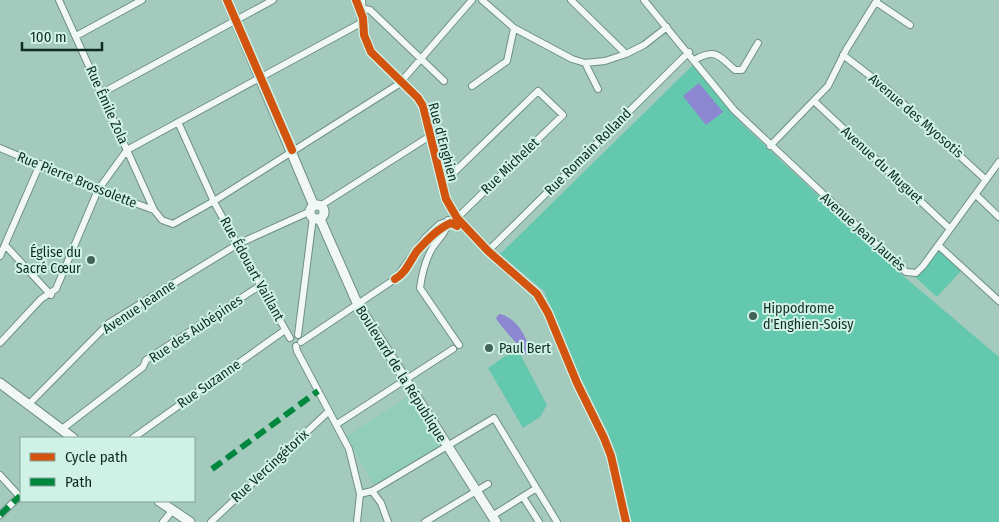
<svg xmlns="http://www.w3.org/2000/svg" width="999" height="522" viewBox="0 0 999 522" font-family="'Fira Sans Condensed',sans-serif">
<rect width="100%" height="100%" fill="#a3cabd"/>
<path fill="#90ceba" d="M 410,395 L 440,442 L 439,446 L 377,484 L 373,484 L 347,436 Z"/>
<path fill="#64c8ae" d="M 694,64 L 723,103 L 740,122 L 901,274 L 999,357 L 999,522 L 630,522 L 607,430 L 588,397 L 544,291 L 500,254 Z
M 937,252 L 941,252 L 961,271 L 937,297 L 914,276 L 922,272 Z
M 517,348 L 547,405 L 540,417 L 523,428 L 488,368 Z"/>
<path fill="#8d86d0" d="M 699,83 L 723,112 L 706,125 L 683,96 Z
M 499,314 C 515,316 530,339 529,354 L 526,355 C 520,346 498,324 496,318 Z"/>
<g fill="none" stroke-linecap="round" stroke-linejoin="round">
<defs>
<path id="street" d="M 59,0 L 154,210 L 162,220 L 173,224 L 214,201 L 399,84 L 472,0
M 482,0 L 514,28 L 572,59 L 585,63 L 605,61 L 626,54 L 644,45 L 667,27
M 571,0 L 626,54
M 644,0 L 734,110 L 906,272 L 916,273 L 923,266 L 999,162
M 876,2 L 910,25
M 360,8 L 370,10 L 444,81
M 76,36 L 142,0
M 843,55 L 886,88 L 986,180
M 694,60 C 716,48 718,55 735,70 L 742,70 L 758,43
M 585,63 L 598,89
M 472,86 L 507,61 L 514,28
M 102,93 L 273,0
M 814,101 L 950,229
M 178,122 L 215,204 L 290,338
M 770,146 L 828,86 L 846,50 L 877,0
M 0,148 L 101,191 L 154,210
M 127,150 L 359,24 L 363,18 L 362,0
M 976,195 L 999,217
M 320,206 L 430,136
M 448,220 C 447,232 440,237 433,247 C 425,260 422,273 420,288 L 459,345
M 6,246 L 51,295
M 939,246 L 999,301
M 488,251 L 689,52
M 0,256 L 40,164
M 298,335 L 313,217
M 301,342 L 395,279 L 425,238 L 440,224 L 457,218 L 563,115 L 538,91 L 441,185
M 0,343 L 41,299 L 56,289 L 98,190 L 127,150
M 296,346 L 297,351 L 349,449 L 360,494 L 357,522
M 29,404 L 109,323 L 238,244 L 311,211
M 337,424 L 453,349
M 62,429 L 143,367 L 146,360 L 261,285
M 133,438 L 285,330
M 0,475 L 21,498
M 372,491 L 381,503 L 388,522
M 360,494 L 372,491 L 494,418 L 557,522
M 523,497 L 539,522
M 0,515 L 20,496
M 492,516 L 535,489
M 163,522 L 173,510
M 211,522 L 329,411
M 425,522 L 488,484"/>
<path id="secondary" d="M 227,0 L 314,206
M 356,0 L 363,18 L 364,35 L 371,52 L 418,98 L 423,106 L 446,199 L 457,218 L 488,251 L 537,294 L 548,313 L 577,383 L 604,438 L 611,456 L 626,522
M310 212a7 7 0 1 1 14 0a7 7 0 1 1-14 0Z
M 320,219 L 358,305 L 496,522
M 0,383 L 73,438
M 159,501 L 190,522"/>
</defs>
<use href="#street" stroke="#708f85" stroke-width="8"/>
<use href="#secondary" stroke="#708f85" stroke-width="11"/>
<use href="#street" stroke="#f1f7f5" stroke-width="6"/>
<use href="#secondary" stroke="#f1f7f5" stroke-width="9"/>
<path stroke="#00873e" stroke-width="6" stroke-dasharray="12 6" stroke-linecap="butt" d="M 212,469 L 318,391
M 0,515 L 20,496"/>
<defs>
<path id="cycleway" d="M 227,0 L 292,150
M 356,0 L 363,18 L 364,35 L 371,52 L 418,98 L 423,106 L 446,199 L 457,218 L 488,251 L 537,294 L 548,313 L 577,383 L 604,438 L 611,456 L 626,522
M 395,279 C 406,273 410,261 417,251 C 426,241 438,228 451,223 L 457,226"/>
</defs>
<use href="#cycleway" stroke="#d0f2e6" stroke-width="11"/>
<use href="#cycleway" stroke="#d2540e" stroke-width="8"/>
</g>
<g fill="#436359" stroke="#d0f2e6" stroke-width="2">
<circle cx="91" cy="260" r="5"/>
<circle cx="753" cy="316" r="5"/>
<circle cx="489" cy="348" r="5"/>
</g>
<g text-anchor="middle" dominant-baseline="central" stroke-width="4" stroke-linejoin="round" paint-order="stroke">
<g font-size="14" fill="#0f2c23" stroke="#d0f2e6">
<text transform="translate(107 105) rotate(66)">Rue Émile Zola</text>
<text transform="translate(916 116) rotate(41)">Avenue des Myosotis</text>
<text transform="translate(443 142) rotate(75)">Rue d'Enghien</text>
<text transform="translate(588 152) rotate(-45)">Rue Romain Rolland</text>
<text transform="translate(882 165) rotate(43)">Avenue du Muguet</text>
<text transform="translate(510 166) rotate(-44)">Rue Michelet</text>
<text transform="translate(77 180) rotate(22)">Rue Pierre Brossolette</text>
<text transform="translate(863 232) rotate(42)">Avenue Jean Jaurès</text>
<text transform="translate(252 269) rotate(61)">Rue Édouart Vaillant</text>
<text transform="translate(139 307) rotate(-34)">Avenue Jeanne</text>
<text transform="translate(196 329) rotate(-34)">Rue des Aubépines</text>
<text transform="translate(401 374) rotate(58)">Boulevard de la République</text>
<text transform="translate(209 384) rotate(-35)">Rue Suzanne</text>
<text transform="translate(270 466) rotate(-43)">Rue Vercingétorix</text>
</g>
<g font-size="14" fill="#0f2c23" stroke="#d0f2e6" text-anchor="start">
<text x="81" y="252" text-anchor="end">Église du<tspan x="81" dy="16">Sacré Cœur</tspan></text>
<text x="763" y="308">Hippodrome<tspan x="763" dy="16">d'Enghien-Soisy</tspan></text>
<text x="499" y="348">Paul Bert</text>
</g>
</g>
<rect x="20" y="437" width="175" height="65" fill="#d0f2e6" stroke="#83a398"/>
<rect x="30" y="453" width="25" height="8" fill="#d2540e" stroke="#83a398"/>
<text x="65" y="462" font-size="15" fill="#0f2c23">Cycle path</text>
<rect x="30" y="478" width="25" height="8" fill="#00873e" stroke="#83a398"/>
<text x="65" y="487" font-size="15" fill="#0f2c23">Path</text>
<path d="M22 42v8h80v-8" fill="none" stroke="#0f2c23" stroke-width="2.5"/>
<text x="30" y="42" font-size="15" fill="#0f2c23" stroke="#d0f2e6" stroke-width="4" paint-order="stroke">100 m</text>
</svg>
